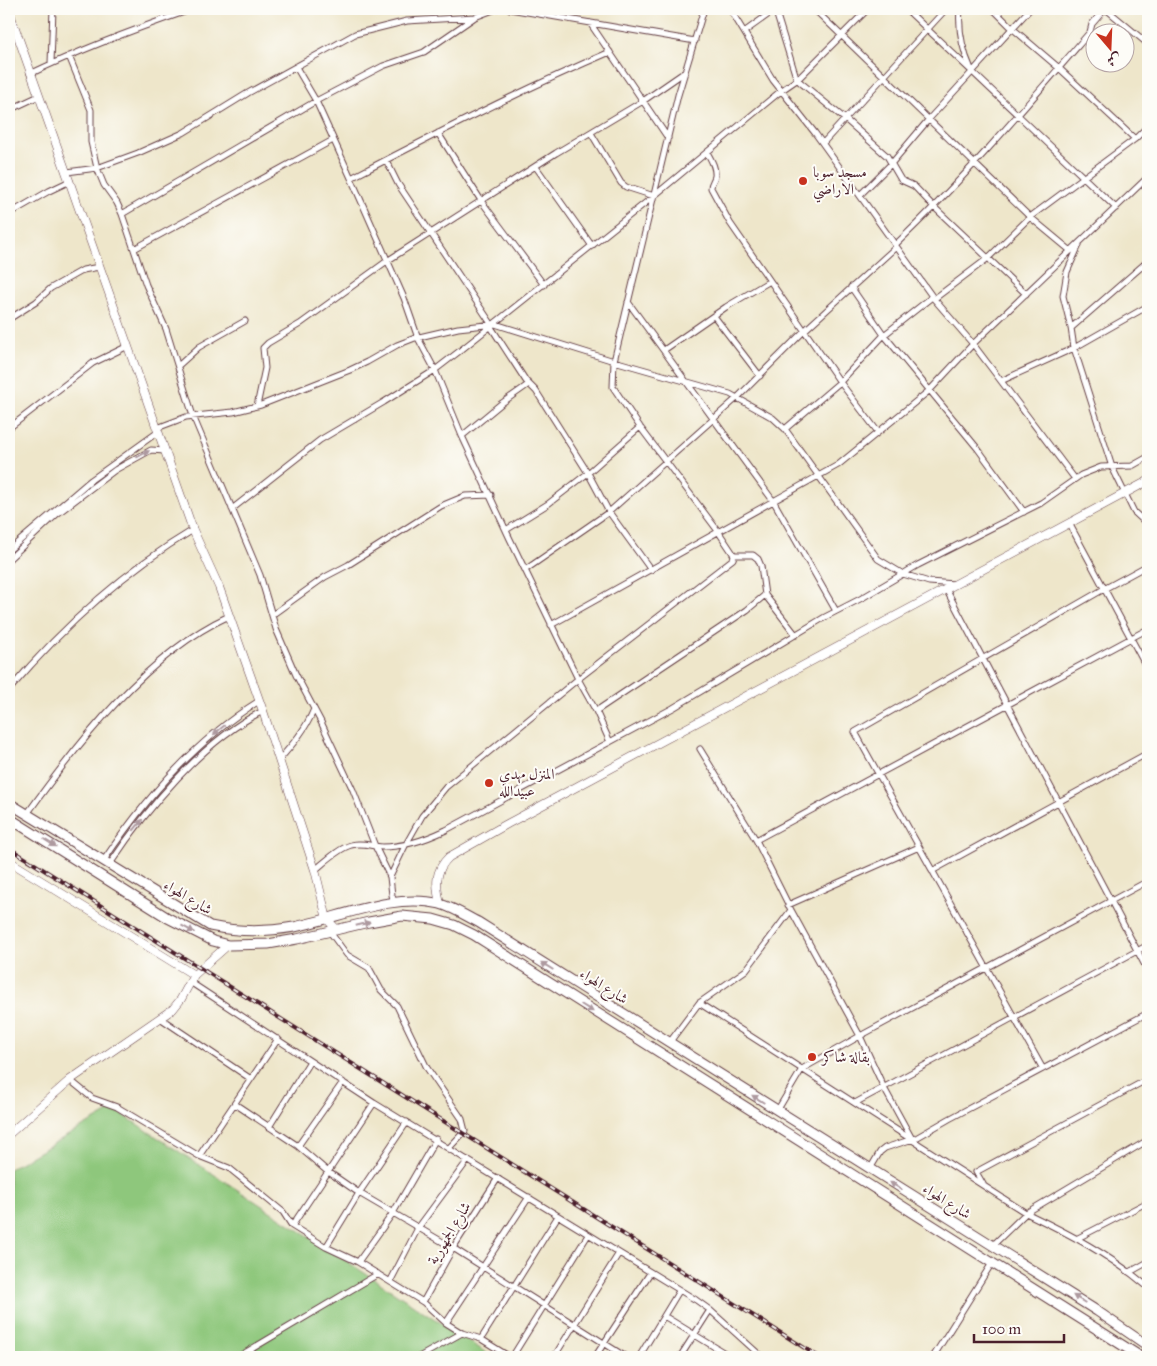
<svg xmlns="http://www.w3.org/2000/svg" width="1157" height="1366" viewBox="0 0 1157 1366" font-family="'IM FELL Great Primer',Amiri,serif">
<rect width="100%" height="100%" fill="#fdfcf7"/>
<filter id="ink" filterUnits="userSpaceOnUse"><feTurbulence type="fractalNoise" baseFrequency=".02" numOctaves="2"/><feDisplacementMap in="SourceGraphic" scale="10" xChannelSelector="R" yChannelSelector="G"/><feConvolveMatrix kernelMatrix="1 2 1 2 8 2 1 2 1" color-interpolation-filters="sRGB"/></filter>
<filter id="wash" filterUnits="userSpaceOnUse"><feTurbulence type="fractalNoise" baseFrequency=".0096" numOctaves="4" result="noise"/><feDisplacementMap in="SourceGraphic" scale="20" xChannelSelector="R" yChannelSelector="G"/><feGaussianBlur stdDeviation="1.12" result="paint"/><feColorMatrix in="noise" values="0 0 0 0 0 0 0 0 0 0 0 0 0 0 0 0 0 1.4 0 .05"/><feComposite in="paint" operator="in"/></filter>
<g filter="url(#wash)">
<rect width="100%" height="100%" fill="#eee6ca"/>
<path fill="#8ec77b" stroke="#6c7353" d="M 114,1109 L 493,1357 L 9,1357 L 9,1169 Z"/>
</g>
<g filter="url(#ink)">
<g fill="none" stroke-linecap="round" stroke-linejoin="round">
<defs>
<path id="street" d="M 510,9 L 695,41
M 730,9 L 773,80 L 815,133 L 934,299 L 973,344 L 1075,479
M 775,9 L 796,77 L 800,82 L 845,119 L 887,156 L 901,180 L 914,186 L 934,207 L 1026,294
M 814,9 L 1030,217 L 1071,251
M 906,9 L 1116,208
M 960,9 C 958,31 962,49 971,69
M 993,9 L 1012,28 L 1059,68 L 1135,139
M 1106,9 L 1148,44
M 590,23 L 668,138
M 744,32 L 776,9
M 1142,39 L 1148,33
M 69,56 L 91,110 L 91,142 L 97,168 L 104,185 L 117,203 L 122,214 L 146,285 L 166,329 L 193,416 L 260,575 L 276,629 L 296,675 L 321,722 L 353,790 L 375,846 L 390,877
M 51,63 L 53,9
M 296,67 L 316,101 L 351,178 L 404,298 L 418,338 L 435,370 L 462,436 L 510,539 L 578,679 L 446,787 L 422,816 L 405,846 L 390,877 L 392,895 L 394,903
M 30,74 C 83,48 138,28 193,9
M 9,110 L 39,96
M 438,133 L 482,202 L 544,285
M 591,133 L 621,183 L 626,187 L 654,196
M 823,143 L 946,9
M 707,152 C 711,160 716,167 715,176 C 714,181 711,182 711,188 L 730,223 L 840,382 L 878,432
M 386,160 L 398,184 L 492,325
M 536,167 L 592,246
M 67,172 L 97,168 L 138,153 L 183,133 L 248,93 L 355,34 L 407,21 L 475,17
M 351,178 C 436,134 521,90 610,52
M 860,195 L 891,164 L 929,119 L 1030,9
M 9,214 L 49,191 L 70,181
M 122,214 L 316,101 L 383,66 L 424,52 L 475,17 L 496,9
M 895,245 C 965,178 1027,105 1090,32 L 1092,24 L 1105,9
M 1079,245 L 1067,272 L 1063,296 L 1071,328 L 1074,348 L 1112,467 L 1134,512 L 1148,525
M 134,249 L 333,140
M 851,287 L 884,335 L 978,449 L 1024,512
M 934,299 L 987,259 L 1030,217 L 1135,139 L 1148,126
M 628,302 L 774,502 L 836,611
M 714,316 L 760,376
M 9,319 L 36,302 L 51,288 L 83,270 L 99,267
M 491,327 L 526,381 L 536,391 L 588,473 L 609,512 L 651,570
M 1071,328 L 1148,261
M 664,350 L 726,307 L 770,281
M 178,366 L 199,347 L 245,321
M 1001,381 L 1074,348 L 1148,306
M 257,406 L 265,368 L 263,348 L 268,343 L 300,324 L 387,261 L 556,153 L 643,101 L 685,72
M 9,428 L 93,363 L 128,346
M 157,428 L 186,417 L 233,412 L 261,405 L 350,370 L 367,362 L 397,345 L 415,338 L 458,328 L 495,324 L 614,361 L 730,394 L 773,418 L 785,429 L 878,559 L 903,574 L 929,582 L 955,584
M 785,429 L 840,382 L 884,335 L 932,297
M 462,436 L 502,403 L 529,384
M 232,509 L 320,440 L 384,402 L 435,370 L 461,350 L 654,196 L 782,90 L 798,79 L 868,9
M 1069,523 L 1148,670
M 506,530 L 548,504 L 588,473 L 640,427
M 9,550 L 91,480 L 158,432
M 734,555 L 753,555 L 758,559 L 761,566 L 765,595 L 796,635
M 9,559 L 57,514 L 115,470 L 151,450 L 165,451
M 525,570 L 609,512 L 737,398 L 805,330 L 896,247
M 946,589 L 1148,971
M 272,615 L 325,577 L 348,565 L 441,506 L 465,496 L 491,495
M 551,625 L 838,465 L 930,390 L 973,344 L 1148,177
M 9,690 C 61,629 124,571 193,530
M 596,711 L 747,610 L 765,595
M 610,742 L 596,711 L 578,679 L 733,559 L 734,555 L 718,531 L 640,427 L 613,387 L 614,361 L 678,95 L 704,9
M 700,749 L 756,840 L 791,910 L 860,1036 L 884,1088 L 912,1139
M 279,760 C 293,744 306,729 314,709
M 27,814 C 78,743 148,653 229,616
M 756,840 L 1148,629
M 104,860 C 145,799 196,740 259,701
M 110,864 C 146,810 203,740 263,711
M 315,870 C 326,861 338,849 351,845 C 362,842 371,846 382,847 C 405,847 425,840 446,830 L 673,708 L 825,617 L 862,598 L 918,565 L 1041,503 L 1081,475 L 1101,467 L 1132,466 L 1148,457
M 932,871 L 1148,753
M 788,905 L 919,847
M 330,932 L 347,955 L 369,968 L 381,990 L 397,1006 L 427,1068 L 462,1119 L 465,1131 L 449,1148
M 190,982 L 374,1103 L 696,1300 L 710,1310 L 762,1357
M 699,1003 L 1026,1213 C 1070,1234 1110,1255 1148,1287
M 160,1018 L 251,1079
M 669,1043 L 699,1003 L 746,970 L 791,910
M 1043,1069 L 855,732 L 1104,589 L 1148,565
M 70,1080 L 92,1098 L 117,1107 L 199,1156 L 229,1168 L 283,1212 L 292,1226 L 326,1247 L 358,1262 L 423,1302 L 446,1323 L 462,1333 L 481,1339 L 510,1357
M 855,1103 L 1148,945
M 235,1104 L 298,1146 L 327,1171 L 359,1193 L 453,1248 L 626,1357
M 777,1111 L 802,1069 L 860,1036 L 1148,881
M 269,1127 L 310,1061
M 298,1146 L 343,1082
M 199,1156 L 278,1039
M 870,1169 L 880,1152 L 885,1148 L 916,1138 L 949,1119 L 1148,1013
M 983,1184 L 976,1172 L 1148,1079
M 292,1226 L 374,1103
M 1078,1238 L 1148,1202
M 992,1246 L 1026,1213 L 1148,1140
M 326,1247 L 359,1193 L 407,1122
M 358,1262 L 393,1213 L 436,1139
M 1130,1272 L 1148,1262
M 390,1282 L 418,1228 L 468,1160
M 423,1302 L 453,1248 L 498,1178
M 664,1316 L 731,1357
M 446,1323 L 529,1197
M 481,1339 L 558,1216
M 238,1357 L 378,1274
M 419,1357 L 462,1333
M 512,1357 L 588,1235
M 554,1357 L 619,1253
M 595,1357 L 650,1273
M 639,1357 L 679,1291
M 680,1357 L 710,1310
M 933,1357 L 992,1263"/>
<path id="secondary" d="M 9,11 L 193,530 L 219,587 L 263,711 L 315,870 L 327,919 L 337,930
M 9,861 L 194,975
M 440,904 C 436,886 434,871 449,857 L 507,824 L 1148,481
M 9,1134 L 70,1080 L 173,1009 L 181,999 L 194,975 L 228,945"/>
<path id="primary" d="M 9,803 L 210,926 C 238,932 266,932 294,927 C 339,918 394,892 440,904 C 454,908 466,916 478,922 L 1097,1311 L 1148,1346
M 9,818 L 168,918 L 213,941 L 228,945 L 268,944 L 297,939 L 369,922 L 402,916 L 433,919 L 454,925 L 474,935 L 1141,1357"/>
</defs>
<use href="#street" stroke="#633d43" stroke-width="7"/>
<use href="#secondary" stroke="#633d43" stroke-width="9"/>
<use href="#primary" stroke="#633d43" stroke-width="11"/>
<use href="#street" stroke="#fff" stroke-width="5"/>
<use href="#secondary" stroke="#fff" stroke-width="8"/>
<use href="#primary" stroke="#fff" stroke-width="9"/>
<defs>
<path id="rail" d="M 9,848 L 819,1357"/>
</defs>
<use href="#rail" stroke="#4a1f2b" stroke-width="4"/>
<use href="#rail" stroke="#fdfcf7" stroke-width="2" stroke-dasharray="5.5" stroke-linecap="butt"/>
</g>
<defs><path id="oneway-solid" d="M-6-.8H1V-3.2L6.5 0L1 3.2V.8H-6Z" transform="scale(1.25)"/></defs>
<g fill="#ae9aa0">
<use href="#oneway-solid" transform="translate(143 454) rotate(-28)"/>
<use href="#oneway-solid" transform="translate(219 730) rotate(140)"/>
<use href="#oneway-solid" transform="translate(138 825) rotate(-51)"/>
<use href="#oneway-solid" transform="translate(50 843) rotate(32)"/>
<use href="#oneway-solid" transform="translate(363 924) rotate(-14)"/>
<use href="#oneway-solid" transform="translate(188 929) rotate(29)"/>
<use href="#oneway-solid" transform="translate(547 966) rotate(-148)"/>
<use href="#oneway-solid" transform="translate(587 1008) rotate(32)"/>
<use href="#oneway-solid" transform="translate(758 1099) rotate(-148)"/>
<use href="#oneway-solid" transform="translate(896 1186) rotate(-148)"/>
<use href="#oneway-solid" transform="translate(1079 1299) rotate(-148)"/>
</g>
</g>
<g fill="#c8321e" stroke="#fdfcf7" stroke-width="2">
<circle cx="803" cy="181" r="5"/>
<circle cx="489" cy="783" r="5"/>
<circle cx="812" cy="1057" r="5"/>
</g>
<g text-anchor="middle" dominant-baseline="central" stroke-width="4" stroke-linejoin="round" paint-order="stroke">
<g font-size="15" fill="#4a1f2b" stroke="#fdfcf7" text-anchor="start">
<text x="813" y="172">مسجد سوبا<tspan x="813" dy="17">الاراضي</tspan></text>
<text x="499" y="774">المنزل مهدي<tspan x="499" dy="17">عبيدالله</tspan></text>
<text x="822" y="1057">بقالة شاكر</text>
</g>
<g font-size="15" fill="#4a1f2b" stroke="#fdfcf7">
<text transform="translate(188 897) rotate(31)">شارع الهواء</text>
<text transform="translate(604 986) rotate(32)">شارع الهواء</text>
<text transform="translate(947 1201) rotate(32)">شارع الهواء</text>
<text transform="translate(449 1233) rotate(-59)">شارع الجمهورية</text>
</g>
</g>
<rect width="1157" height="1366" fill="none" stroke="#fdfcf7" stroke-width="30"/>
<g transform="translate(1110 48) rotate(161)"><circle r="24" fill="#fdfcf7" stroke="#b5a4a5"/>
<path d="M0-4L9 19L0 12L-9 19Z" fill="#c8321e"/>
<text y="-8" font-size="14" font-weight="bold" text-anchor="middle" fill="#4a1f2b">ش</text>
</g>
<path d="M974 1334v8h90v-8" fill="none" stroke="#4a1f2b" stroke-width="2.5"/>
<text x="982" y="1334" font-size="15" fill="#4a1f2b" stroke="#fdfcf7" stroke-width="4" paint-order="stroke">100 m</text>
</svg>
